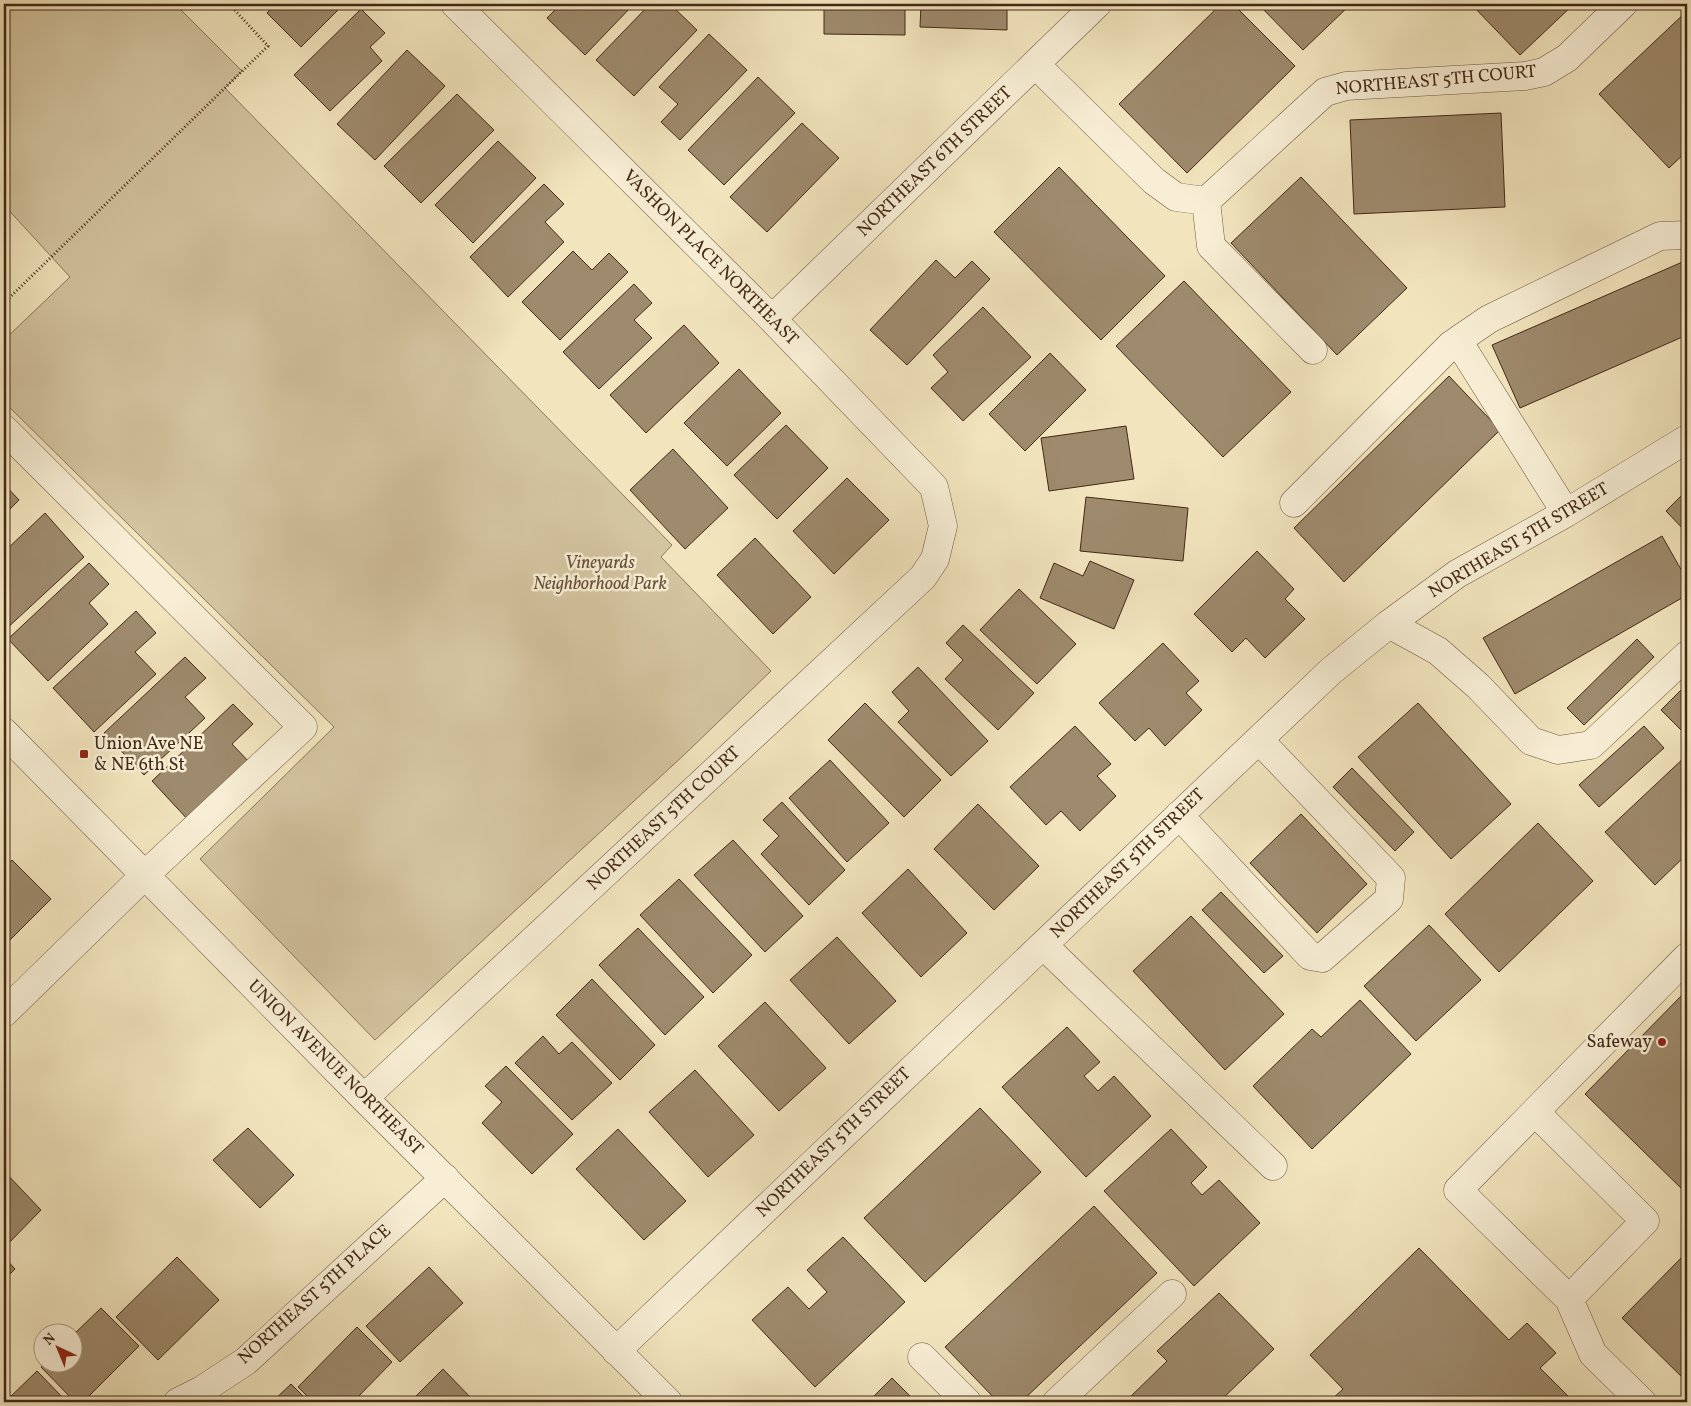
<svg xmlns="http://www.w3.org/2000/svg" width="1691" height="1406" viewBox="0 0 1691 1406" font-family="Vollkorn,serif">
<rect width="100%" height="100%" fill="#f2e5be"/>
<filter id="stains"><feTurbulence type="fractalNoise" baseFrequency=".004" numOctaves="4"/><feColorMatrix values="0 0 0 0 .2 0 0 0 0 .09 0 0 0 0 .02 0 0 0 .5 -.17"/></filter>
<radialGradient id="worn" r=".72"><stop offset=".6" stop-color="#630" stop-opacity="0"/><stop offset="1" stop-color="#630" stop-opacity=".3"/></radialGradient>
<path fill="#d4c5a1" stroke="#8c765c" d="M 4,4 L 175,4 L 242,71 L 225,88 L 672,545 L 661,557 L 771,671 L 685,754 L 375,1040 L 200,859 L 334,727 L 4,402 L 4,340 L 70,277 L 4,205 Z"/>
<path fill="#9e8a6d" stroke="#432816" d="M 275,4 L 344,4 L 301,47 L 267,13 Z
M 561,4 L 634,4 L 585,55 L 547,18 Z
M 650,4 L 670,4 L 697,30 L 634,96 L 596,60 Z
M 824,4 L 905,4 L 905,35 L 824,34 Z
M 921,4 L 1007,4 L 1007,30 L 920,27 Z
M 1221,4 L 1233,4 L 1295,66 L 1187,173 L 1119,104 Z
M 1258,4 L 1351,4 L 1303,50 Z
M 1471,4 L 1574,4 L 1520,55 Z
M 361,9 L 385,33 L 370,47 L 382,61 L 330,111 L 294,75 Z
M 1687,11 L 1687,151 L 1669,168 L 1599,94 Z
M 709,34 L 747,70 L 680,140 L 661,122 L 678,104 L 659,87 Z
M 407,50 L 445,86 L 375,160 L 337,124 Z
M 758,77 L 795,113 L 724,185 L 688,150 Z
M 457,94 L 494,130 L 421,203 L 384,166 Z
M 1501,113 L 1505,207 L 1354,214 L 1350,120 Z
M 802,123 L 839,158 L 767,232 L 730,197 Z
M 498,141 L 536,178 L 473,243 L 435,205 Z
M 1059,167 L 1165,276 L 1101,340 L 994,232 Z
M 1301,177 L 1407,288 L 1337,355 L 1231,243 Z
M 544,184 L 564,204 L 545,222 L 564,242 L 508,297 L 470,257 Z
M 573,251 L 592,270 L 609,253 L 628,272 L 560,340 L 522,302 Z
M 936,260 L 955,278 L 972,261 L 990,279 L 907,365 L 870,330 Z
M 1687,260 L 1687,335 L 1520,408 L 1492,345 Z
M 1184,281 L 1291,392 L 1223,457 L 1116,346 Z
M 634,284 L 652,303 L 634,320 L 652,338 L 599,389 L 563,352 Z
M 983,307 L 1031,357 L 963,421 L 931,388 L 948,372 L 933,355 Z
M 684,325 L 719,363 L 646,433 L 610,395 Z
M 1050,353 L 1086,390 L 1025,451 L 989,414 Z
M 739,369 L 781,413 L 727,466 L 684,423 Z
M 1449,376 L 1500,430 L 1344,582 L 1294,528 Z
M 786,425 L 828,468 L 777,519 L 734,475 Z
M 1126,426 L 1134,479 L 1049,491 L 1041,438 Z
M 673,449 L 728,508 L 685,549 L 630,490 Z
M 847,478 L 889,520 L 834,574 L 793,531 Z
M 4,484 L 19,500 L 4,515 Z
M 1687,490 L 1687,533 L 1666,511 Z
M 1086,497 L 1188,508 L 1183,561 L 1080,551 Z
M 45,513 L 84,557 L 4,631 L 4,552 Z
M 1662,536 L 1687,580 L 1687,595 L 1515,694 L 1483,638 Z
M 755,538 L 811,597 L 773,634 L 717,575 Z
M 1257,551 L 1294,589 L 1285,599 L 1305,619 L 1265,658 L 1246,638 L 1232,652 L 1194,614 Z
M 1090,561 L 1134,580 L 1114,629 L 1040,598 L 1054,563 L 1083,576 Z
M 89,563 L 109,584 L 89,603 L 108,624 L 48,681 L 8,639 Z
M 1019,589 L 1076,644 L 1037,684 L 980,630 Z
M 136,611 L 156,633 L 135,652 L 156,674 L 94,732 L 53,688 Z
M 963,625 L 1034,693 L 998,730 L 945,679 L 963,660 L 946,643 Z
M 1637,639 L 1654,657 L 1584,725 L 1567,708 Z
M 1163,643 L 1199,681 L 1186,693 L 1202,710 L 1165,746 L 1149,728 L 1135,741 L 1099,703 Z
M 185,657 L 206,678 L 185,697 L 205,718 L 144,775 L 104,733 Z
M 918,667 L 988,741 L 951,776 L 898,722 L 909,711 L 892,692 Z
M 1687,684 L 1687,727 L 1683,732 L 1661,710 Z
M 865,703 L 941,780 L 904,817 L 828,740 Z
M 1418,703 L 1511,804 L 1451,859 L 1358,757 Z
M 233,704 L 253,724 L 232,744 L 251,764 L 190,822 L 152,781 Z
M 1075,726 L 1111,764 L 1097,776 L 1116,796 L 1080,831 L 1061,811 L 1046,825 L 1010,787 Z
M 1644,726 L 1664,748 L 1599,807 L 1579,785 Z
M 1687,755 L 1687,854 L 1655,885 L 1605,832 Z
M 830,760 L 889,823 L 847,862 L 789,798 Z
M 1352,768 L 1414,832 L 1395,851 L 1333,787 Z
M 782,802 L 845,870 L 809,905 L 761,854 L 779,836 L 763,820 Z
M 978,804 L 1039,866 L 994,910 L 934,849 Z
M 1301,814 L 1367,884 L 1317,933 L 1250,863 Z
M 1538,823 L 1593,881 L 1499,972 L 1445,914 Z
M 733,840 L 803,916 L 765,952 L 694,875 Z
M 12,860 L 51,899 L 4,946 L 4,868 Z
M 908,869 L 967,933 L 921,977 L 862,913 Z
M 679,879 L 752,955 L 713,993 L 640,915 Z
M 1221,892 L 1283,956 L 1264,973 L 1202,910 Z
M 1191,916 L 1284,1014 L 1225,1070 L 1133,971 Z
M 1429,925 L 1481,980 L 1416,1041 L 1364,986 Z
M 638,928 L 704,997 L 665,1035 L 599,965 Z
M 837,937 L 896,1001 L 849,1044 L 790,980 Z
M 592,979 L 655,1045 L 620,1080 L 556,1015 Z
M 1687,990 L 1687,1194 L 1585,1094 Z
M 1360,1000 L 1411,1054 L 1312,1149 L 1253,1086 L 1312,1029 L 1321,1037 Z
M 765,1002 L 826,1068 L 779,1111 L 718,1046 Z
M 1067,1027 L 1100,1062 L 1084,1076 L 1098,1091 L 1114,1076 L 1151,1116 L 1086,1177 L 1002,1087 Z
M 543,1036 L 559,1054 L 572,1042 L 612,1083 L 572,1120 L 515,1063 Z
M 506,1066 L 573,1134 L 532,1174 L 482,1123 L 502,1102 L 485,1086 Z
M 695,1070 L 754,1135 L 708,1177 L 649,1112 Z
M 980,1108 L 1041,1172 L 925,1282 L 864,1218 Z
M 248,1128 L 294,1175 L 260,1208 L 213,1160 Z
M 618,1129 L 686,1201 L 644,1240 L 576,1169 Z
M 1171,1129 L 1207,1167 L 1191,1183 L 1202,1195 L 1219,1180 L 1260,1223 L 1194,1286 L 1104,1191 Z
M 4,1171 L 41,1210 L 4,1248 Z
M 1094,1206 L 1157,1273 L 1021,1402 L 998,1402 L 945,1347 Z
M 843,1237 L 905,1302 L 815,1387 L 752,1320 L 788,1287 L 809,1309 L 827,1292 L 807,1270 Z
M 1419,1248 L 1509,1340 L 1527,1323 L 1556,1353 L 1540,1368 L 1574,1402 L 1329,1402 L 1343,1389 L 1310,1355 Z
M 1687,1252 L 1687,1382 L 1622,1318 Z
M 4,1257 L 15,1269 L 4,1280 Z
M 177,1257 L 219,1300 L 158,1360 L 116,1317 Z
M 429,1267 L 463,1303 L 400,1362 L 366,1326 Z
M 1219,1293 L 1274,1349 L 1219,1402 L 1125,1402 L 1167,1361 L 1157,1351 Z
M 101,1308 L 139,1346 L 83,1402 L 75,1402 L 41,1367 L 45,1364 L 72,1364 L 72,1336 Z
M 357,1327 L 392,1362 L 353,1402 L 313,1402 L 298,1387 Z
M 443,1369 L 475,1402 L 410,1402 Z
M 37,1371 L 67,1402 L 5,1402 Z
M 892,1378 L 916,1402 L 868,1402 Z
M 291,1384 L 309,1402 L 272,1402 Z"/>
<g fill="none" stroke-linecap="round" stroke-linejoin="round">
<defs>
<path id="minor" d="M 1036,65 L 1154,181 L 1176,197 L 1206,201 L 1211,246 L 1313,350
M 1206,201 L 1325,92 L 1346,86 L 1525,76 L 1544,72 L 1567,58 L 1623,4
M 772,319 L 1097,4
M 1458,341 L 1566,513
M 4,429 L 303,727 L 145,875 L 4,1013
M 1294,503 L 1451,345 L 1489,319 L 1660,236 L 1687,235
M 1389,624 L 1438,651 L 1478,686 L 1531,741 L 1558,750 L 1591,745 L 1687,655
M 4,732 L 364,1098 L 668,1402
M 1179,815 L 1310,956 L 1322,958 L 1389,899 L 1391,878 L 1259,740
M 1043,945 L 1273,1166
M 364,1098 L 923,577 L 935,559 L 943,526 L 934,487 L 772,319 L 455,4
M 1535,1112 L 1645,1221 L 1569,1299
M 616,1351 L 1331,671 L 1389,624 L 1457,574 L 1566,513 L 1687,439
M 922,1357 L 967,1402
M 178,1402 L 202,1390 L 246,1361 L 445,1178
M 1057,1402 L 1172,1294
M 1642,1402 L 1593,1354 L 1569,1299 L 1458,1190 L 1687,957"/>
</defs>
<use href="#minor" stroke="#6f5740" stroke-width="29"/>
<path stroke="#432816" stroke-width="3" stroke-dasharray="1 2.5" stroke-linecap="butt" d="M 4,303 L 268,46 L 229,4"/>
<use href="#minor" stroke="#f7eed5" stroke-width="28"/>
</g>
<g fill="#8f2418" stroke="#f7eed5" stroke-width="2">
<rect x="79" y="749" width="10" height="10" rx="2.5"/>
<circle cx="1662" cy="1042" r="5"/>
</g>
<g text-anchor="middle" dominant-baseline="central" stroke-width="5" stroke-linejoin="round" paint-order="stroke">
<g font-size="18" fill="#432816" stroke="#f7eed5">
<text transform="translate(1436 81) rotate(-5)">NORTHEAST 5TH COURT</text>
<text transform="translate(935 162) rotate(-44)">NORTHEAST 6TH STREET</text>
<text transform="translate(710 258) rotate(45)">VASHON PLACE NORTHEAST</text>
<text transform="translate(1519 541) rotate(-31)">NORTHEAST 5TH STREET</text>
<text transform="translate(664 819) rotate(-43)">NORTHEAST 5TH COURT</text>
<text transform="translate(1128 864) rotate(-44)">NORTHEAST 5TH STREET</text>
<text transform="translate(335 1068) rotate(45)">UNION AVENUE NORTHEAST</text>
<text transform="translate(834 1143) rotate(-44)">NORTHEAST 5TH STREET</text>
<text transform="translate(315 1295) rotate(-42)">NORTHEAST 5TH PLACE</text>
</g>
<g font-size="18" font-style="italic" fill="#674f39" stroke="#f7eed5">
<text x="600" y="563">Vineyards<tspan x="600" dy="21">Neighborhood Park</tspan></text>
</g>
<g font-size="18" fill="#432816" stroke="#f7eed5" text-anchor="start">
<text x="94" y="744">Union Ave NE<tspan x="94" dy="21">&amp; NE 6th St</tspan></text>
<text x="1652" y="1042" text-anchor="end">Safeway</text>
</g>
</g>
<rect width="1691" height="1406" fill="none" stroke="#f2e5be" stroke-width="20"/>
<rect x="5" y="5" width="1681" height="1396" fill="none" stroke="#432816" stroke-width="2.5"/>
<rect x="10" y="10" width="1671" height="1386" fill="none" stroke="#432816"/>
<g transform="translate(58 1348) rotate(316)"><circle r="24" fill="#f7eed5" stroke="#af9f89"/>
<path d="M0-4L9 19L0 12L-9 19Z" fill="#8f2418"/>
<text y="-8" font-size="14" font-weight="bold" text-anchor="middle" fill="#432816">N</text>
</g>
<rect width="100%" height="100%" filter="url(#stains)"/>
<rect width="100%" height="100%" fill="url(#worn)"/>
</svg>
